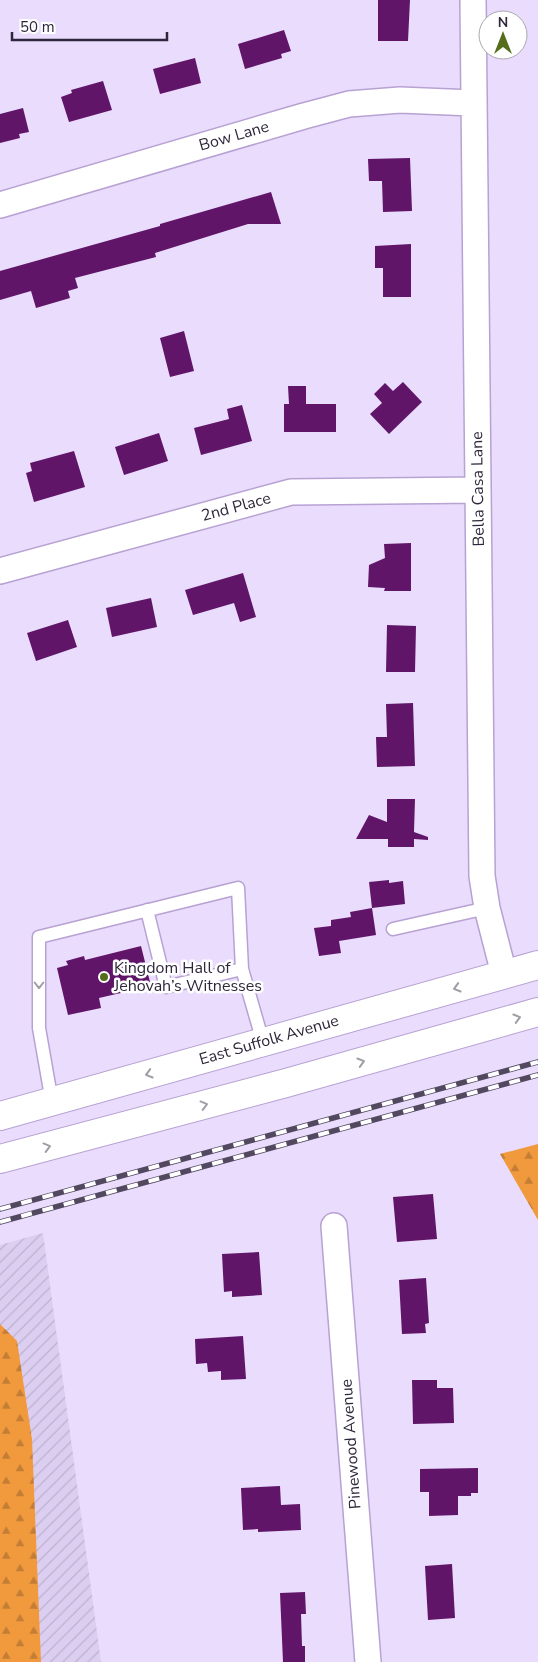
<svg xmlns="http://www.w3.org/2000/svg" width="538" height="1662" viewBox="0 0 538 1662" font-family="'Nunito Sans',sans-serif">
<defs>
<pattern id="industrial-furrows" width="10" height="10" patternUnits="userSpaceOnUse" patternTransform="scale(1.25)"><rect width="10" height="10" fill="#dccef0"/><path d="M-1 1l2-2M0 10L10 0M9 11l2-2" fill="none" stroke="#bdb1cf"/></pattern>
<pattern id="forest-firs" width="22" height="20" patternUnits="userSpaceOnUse" patternTransform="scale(1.25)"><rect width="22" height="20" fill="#f19a3d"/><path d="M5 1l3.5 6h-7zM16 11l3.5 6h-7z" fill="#c47d34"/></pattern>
</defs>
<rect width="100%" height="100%" fill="#e9dcfc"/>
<path fill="url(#industrial-furrows)" d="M 43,1233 L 101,1662 L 0,1662 L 0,1245 Z"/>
<path fill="url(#forest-firs)" d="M 538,1144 L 538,1220 L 500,1154 Z
M 0,1324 L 17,1341 L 32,1439 L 41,1662 L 0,1662 Z"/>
<path fill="#601568" d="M 378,0 L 410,0 L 408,41 L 378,41 Z
M 284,30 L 291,51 L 281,54 L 282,58 L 245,69 L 238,44 Z
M 195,58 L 201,83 L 160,94 L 153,69 Z
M 103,81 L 112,110 L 69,122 L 61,97 L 72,93 L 71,90 Z
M 23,108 L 29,132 L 19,134 L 20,138 L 0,143 L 0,114 Z
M 410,158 L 412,211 L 383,212 L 382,181 L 369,181 L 368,159 Z
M 271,192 L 281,224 L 248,224 L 155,253 L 156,257 L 75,278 L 78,288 L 68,291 L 70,298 L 36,308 L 31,291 L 0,300 L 0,271 L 160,226 L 160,224 Z
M 411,244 L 411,297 L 383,297 L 383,268 L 375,268 L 375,246 Z
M 184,331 L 194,371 L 170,377 L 160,338 Z
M 403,382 L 422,402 L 389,434 L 370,414 L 382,403 L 374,394 L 385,383 L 393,391 Z
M 288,386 L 306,386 L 306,404 L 336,404 L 336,432 L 284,432 L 284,404 L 289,404 Z
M 242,405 L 252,441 L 201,455 L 194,428 L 229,419 L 227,409 Z
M 159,433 L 168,461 L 124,475 L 115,447 Z
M 74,451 L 85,487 L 34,502 L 26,473 L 32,471 L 30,463 Z
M 411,543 L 411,591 L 384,591 L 385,588 L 368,587 L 369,565 L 385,558 L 384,544 Z
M 243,573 L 256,617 L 240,622 L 234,603 L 193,615 L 185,590 Z
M 151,598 L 157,627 L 112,637 L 106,608 Z
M 68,620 L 77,647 L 36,661 L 27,633 Z
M 387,625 L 416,626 L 415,672 L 386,672 Z
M 413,703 L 415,766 L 377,767 L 376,737 L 387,737 L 386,704 Z
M 387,799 L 415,799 L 414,832 L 428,837 L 428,840 L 414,839 L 414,847 L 388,847 L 388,839 L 356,839 L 369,815 L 387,822 Z
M 389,880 L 389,883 L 403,881 L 405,904 L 372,908 L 376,935 L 339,941 L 341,953 L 319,956 L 314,928 L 331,926 L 331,920 L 351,917 L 350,912 L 372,908 L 369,882 Z
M 141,946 L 151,986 L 99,998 L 101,1008 L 68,1015 L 57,968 L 68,965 L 66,961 L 84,956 L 85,960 Z
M 433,1194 L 437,1239 L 397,1242 L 393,1197 Z
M 259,1252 L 262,1295 L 232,1297 L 232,1291 L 224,1292 L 222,1254 Z
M 426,1278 L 429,1323 L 425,1324 L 426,1333 L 402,1334 L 399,1280 Z
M 243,1336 L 246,1379 L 221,1380 L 221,1371 L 208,1372 L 207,1363 L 196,1364 L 195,1339 Z
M 412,1380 L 437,1380 L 437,1388 L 453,1388 L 454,1423 L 413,1424 Z
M 478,1468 L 478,1493 L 471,1493 L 471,1496 L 458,1496 L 458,1515 L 429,1516 L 429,1492 L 420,1492 L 420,1469 Z
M 280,1486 L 281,1505 L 300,1504 L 301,1530 L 258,1532 L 258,1529 L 243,1530 L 241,1488 Z
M 452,1564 L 455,1618 L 428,1620 L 425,1566 Z
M 305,1592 L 306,1614 L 301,1614 L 302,1646 L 305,1646 L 305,1662 L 283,1662 L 280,1593 Z"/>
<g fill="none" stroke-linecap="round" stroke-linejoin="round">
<defs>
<path id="lane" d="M 393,929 L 487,908
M 242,969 L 263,1042
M 52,1102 L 39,1028 L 39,937 L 238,888 L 242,969 L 166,987 L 147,910"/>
<path id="street" d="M 473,0 L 482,876 L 487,908 L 504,974
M 0,205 L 304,116 L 349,104 L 400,100 L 473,103
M 0,571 L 291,492 L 478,490
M 334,1226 L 368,1662"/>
<path id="secondary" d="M 0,1116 L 538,965
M 0,1159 L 286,1083 L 538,1012"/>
</defs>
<use href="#lane" stroke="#b7a2d3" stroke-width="15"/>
<use href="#street" stroke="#b7a2d3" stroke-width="28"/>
<use href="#secondary" stroke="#b7a2d3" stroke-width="30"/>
<use href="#lane" stroke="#fff" stroke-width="12"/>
<use href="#street" stroke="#fff" stroke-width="25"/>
<use href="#secondary" stroke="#fff" stroke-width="28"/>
<defs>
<path id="rail" d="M 0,1209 L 538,1062
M 0,1222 L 538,1075"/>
</defs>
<use href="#rail" stroke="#524960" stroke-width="5.5"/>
<use href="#rail" stroke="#fff" stroke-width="4" stroke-dasharray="11" stroke-linecap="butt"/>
</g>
<defs><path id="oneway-chevron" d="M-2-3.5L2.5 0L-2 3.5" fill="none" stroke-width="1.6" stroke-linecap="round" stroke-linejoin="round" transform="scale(1.25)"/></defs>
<g stroke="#a19da6">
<use href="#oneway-chevron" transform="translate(39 985) rotate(90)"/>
<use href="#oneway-chevron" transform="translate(457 988) rotate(164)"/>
<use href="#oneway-chevron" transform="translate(517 1018) rotate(-16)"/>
<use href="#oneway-chevron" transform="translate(361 1062) rotate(-16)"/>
<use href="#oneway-chevron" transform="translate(149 1074) rotate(164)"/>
<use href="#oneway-chevron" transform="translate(204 1105) rotate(-15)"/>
<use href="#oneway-chevron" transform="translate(47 1147) rotate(-15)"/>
</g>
<circle fill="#566d1c" stroke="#fff" stroke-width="2" cx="104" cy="977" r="5"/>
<g text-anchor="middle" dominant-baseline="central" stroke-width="5" stroke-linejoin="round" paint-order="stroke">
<g font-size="16" fill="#2e263a" stroke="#fff">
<text transform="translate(234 136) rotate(-16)">Bow Lane</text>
<text transform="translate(478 489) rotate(-91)">Bella Casa Lane</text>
<text transform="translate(236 507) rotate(-15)">2nd Place</text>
<text transform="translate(269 1040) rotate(-16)">East Suffolk Avenue</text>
<text transform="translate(351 1444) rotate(-94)">Pinewood Avenue</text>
</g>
<g font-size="16" fill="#2e263a" stroke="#fff" text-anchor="start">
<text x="114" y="968">Kingdom Hall of<tspan x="114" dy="18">Jehovah’s Witnesses</tspan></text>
</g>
</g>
<g transform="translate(503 35)"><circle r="24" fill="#ffffff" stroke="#aba8b0"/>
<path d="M0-4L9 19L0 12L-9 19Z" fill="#566d1c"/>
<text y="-8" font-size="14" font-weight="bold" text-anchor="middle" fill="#2e263a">N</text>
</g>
<path d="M12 32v8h155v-8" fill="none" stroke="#2e263a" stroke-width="2.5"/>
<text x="20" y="32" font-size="15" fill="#2e263a" stroke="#ffffff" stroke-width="4" paint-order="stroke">50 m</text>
</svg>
